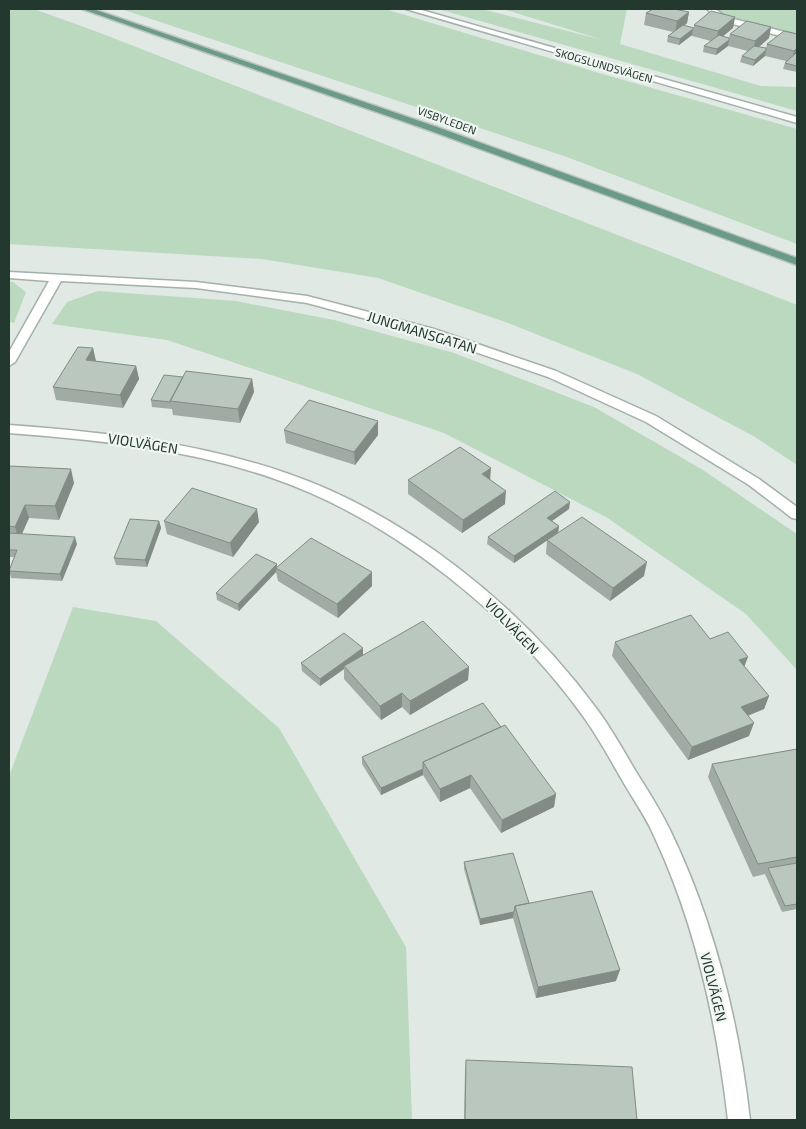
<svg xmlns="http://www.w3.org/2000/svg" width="806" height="1129" viewBox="0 0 806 1129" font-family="'Exo 2',sans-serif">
<rect width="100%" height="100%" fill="#e0e9e4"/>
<path fill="#bbd9bf" d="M 9,9 L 34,9 L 95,31 L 797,305 L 797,465 L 755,437 L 637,374 L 508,323 L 378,278 L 262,259 L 9,244 Z
M 121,9 L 385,9 L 599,73 L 797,129 L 797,244 L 564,156 Z
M 438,9 L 481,9 L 603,40 L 503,9 L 627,9 L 620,44 L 761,86 L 797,87 L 797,111 Z
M 719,9 L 797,9 L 797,34 L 726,16 L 718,11 Z
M 9,282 L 13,282 L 26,292 L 14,323 L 9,322 Z
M 98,291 L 236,301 L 334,320 L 454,353 L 594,407 L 703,470 L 797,534 L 797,670 L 746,614 L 606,517 L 444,433 L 167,340 L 52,324 L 67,302 Z
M 73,607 L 156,621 L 279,728 L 406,947 L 412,1120 L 9,1120 L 9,776 Z"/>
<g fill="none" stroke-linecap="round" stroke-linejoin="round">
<defs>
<path id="minor" d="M 406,9 L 418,9 L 797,117 L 797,123 Z
M 707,9 L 715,9 L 726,17 L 797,35 L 797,40 L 720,21 Z
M 9,272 L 196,282 L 307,296 L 434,329 L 556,371 L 656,416 L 759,479 L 797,507 L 797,519 L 792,518 L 749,485 L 646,422 L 548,377 L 426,335 L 307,303 L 196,288 L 61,281 L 15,362 L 9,366 L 9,352 L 49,281 L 9,278 Z
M 9,425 C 103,432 196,442 286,473 C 406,514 521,606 596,708 C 612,729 624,752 638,775 C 649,792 660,810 669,828 C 713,918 739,1021 750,1120 L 728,1120 C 717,1024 696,926 655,838 C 647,819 635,802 625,785 C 612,763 600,740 585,719 C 513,617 393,520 275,479 C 189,449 99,440 9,433 Z"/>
<path id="major" d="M 82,9 L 93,9 L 437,127 L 797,258 L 797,265 L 431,131 Z"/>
</defs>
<use href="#minor" stroke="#a4b0aa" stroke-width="3"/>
<use href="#major" stroke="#bdc3c1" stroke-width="3"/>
<use href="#minor" fill="#fff" fill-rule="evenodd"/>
<use href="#major" fill="#699b86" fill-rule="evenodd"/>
</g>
<path fill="#9faba4" d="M 689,12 L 687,23 L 684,26 L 694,28 L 694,25 L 735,17 L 733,28 L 723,36 L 729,38 L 730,34 L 771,27 L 769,38 L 759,47 L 766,48 L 767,44 L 797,34 L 797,72 L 783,69 L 785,63 L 786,61 L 765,56 L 753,66 L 740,62 L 742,56 L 748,51 L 728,46 L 716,55 L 703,52 L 704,46 L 711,41 L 692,36 L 692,35 L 679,45 L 667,42 L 668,36 L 673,32 L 644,25 L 646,13 Z
M 93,348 L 96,361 L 136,366 L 139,379 L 123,408 L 56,400 L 53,387 Z
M 183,377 L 252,379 L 254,392 L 240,423 L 173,415 L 172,409 L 152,407 L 151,400 Z
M 378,421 L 378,435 L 355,465 L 286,443 L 284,430 Z
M 9,466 L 74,483 L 59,520 L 29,518 L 22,534 L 77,544 L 62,581 L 11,578 L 9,570 L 14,557 L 9,557 Z
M 490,479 L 505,504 L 462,533 L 408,494 L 408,480 Z
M 569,509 L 552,521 L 559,526 L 558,533 L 514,563 L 487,544 L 488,537 Z
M 159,521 L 161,528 L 147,567 L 116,565 L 114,558 Z
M 164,521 L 259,522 L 233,557 L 167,534 Z
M 547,540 L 644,576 L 610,601 L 546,554 Z
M 277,564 L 277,567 L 372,586 L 338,618 L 278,581 L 276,572 L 239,611 L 217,600 L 216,593 Z
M 710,639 L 744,666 L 769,696 L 764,709 L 748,716 L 749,736 L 688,760 L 612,656 L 615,642 Z
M 363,648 L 363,655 L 469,667 L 468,680 L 410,715 L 402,707 L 381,720 L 344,679 L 344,669 L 320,686 L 302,671 L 301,663 Z
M 501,727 L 556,794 L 554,807 L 501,833 L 470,788 L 440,802 L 423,775 L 381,795 L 362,764 L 362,757 Z
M 797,749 L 797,909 L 782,912 L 765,874 L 753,877 L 708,777 L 712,764 Z
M 464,862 L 529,903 L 616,981 L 536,998 L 513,918 L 480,925 L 464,869 Z
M 466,1060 L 637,1120 L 464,1120 L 465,1071 Z"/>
<path fill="#828b86" d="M 689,12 L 687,23 L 675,33 L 677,21 Z
M 735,17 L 733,28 L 716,42 L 718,31 Z
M 771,27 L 769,38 L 753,52 L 755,41 Z
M 693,29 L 692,35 L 679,45 L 680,39 Z
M 729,40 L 728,46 L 716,55 L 717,49 Z
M 797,48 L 797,57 L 791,63 L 794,51 Z
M 766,50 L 765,56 L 753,66 L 755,60 Z
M 93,348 L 96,362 L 86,360 Z
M 136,366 L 139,379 L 123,408 L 120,395 Z
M 252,379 L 254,392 L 240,423 L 238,409 Z
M 378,421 L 378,435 L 355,465 L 354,452 Z
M 491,468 L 490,482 L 482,474 Z
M 71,469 L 74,483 L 59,520 L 55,506 Z
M 506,491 L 505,504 L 462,533 L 463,520 Z
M 570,502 L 569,509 L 546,525 L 547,518 Z
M 25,505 L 29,518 L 19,540 L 15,527 Z
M 257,509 L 259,522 L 233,557 L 230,543 Z
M 159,521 L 161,528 L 147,567 L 145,560 Z
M 559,526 L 558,533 L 514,563 L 514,556 Z
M 75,537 L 77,544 L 62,581 L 60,574 Z
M 647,562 L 644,576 L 610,601 L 613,588 Z
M 277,564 L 276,572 L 239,611 L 238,604 Z
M 372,572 L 372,586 L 338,618 L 337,604 Z
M 363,648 L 363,655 L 344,666 L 344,669 L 320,686 L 320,679 Z
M 748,657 L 743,670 L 739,660 Z
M 469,667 L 468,680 L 410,715 L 410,701 Z
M 402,693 L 402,707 L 381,720 L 380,706 Z
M 769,696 L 764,709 L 736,720 L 741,707 Z
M 754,723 L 749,736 L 688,760 L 692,747 Z
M 423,769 L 423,775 L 381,795 L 381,788 Z
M 471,775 L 470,788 L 440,802 L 440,789 Z
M 556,794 L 554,807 L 501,833 L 502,820 Z
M 514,912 L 513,918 L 480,925 L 480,919 Z
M 620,970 L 616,981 L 536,998 L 538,987 Z"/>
<path fill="#b9c7bf" stroke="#828b86" d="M 653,9 L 674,9 L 689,12 L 677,21 L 646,13 Z
M 711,11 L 735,17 L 718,31 L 694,25 Z
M 747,21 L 771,27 L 755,41 L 730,34 Z
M 683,25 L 694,28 L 693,29 L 680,39 L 668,36 Z
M 784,31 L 797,34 L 797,48 L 794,51 L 767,44 Z
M 719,35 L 729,38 L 729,40 L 717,49 L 704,46 Z
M 754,46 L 766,48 L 766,50 L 755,60 L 742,56 Z
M 797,52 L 797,66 L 785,63 Z
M 78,347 L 93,348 L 86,360 L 136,366 L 120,395 L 53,387 Z
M 186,371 L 252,379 L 238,409 L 170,401 Z
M 164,375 L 183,377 L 170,402 L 151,400 Z
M 309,400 L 378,421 L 354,452 L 284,430 Z
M 460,447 L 491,468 L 482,474 L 506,491 L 463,520 L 408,480 Z
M 9,466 L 71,469 L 55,506 L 25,505 L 15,527 L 9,526 Z
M 192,488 L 257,509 L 230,543 L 164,521 Z
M 555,491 L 570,502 L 547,518 L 559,526 L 514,556 L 488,537 Z
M 582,517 L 647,562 L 613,588 L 547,540 Z
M 130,519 L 159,521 L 145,560 L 114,558 Z
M 9,533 L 75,537 L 60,574 L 9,571 L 17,550 L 9,550 Z
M 311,538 L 372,572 L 337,604 L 276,568 Z
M 256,554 L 277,564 L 238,604 L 216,593 Z
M 691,615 L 710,639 L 728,632 L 748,657 L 739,660 L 769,696 L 741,707 L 754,723 L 692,747 L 615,642 Z
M 423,621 L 469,667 L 410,701 L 402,693 L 380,706 L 344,666 Z
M 344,633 L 363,648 L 320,679 L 301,663 Z
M 483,703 L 501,727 L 423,762 L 423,769 L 381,788 L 362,757 Z
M 505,725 L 556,794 L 502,820 L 471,775 L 440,789 L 423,762 Z
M 797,749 L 797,799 L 796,800 L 797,801 L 797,857 L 758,864 L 712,764 Z
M 513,853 L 529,903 L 515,906 L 514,912 L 480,919 L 464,862 Z
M 797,863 L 797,904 L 785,906 L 768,868 Z
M 592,891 L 620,970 L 538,987 L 515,906 Z
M 466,1060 L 632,1067 L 637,1120 L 465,1120 Z"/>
<g text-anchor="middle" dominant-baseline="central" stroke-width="4.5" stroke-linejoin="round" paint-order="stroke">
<g font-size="11" fill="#23382f" stroke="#f0f6f2">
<text transform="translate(604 65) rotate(16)">SKOGSLUNDSVÄGEN</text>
<text transform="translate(447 120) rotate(20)">VISBYLEDEN</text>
</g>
<g font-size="14" fill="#23382f" stroke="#f0f6f2">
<text transform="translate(422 332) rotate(17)">JUNGMANSGATAN</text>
<text transform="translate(143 443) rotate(9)">VIOLVÄGEN</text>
<text transform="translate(512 626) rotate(46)">VIOLVÄGEN</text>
<text transform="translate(714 987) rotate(76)">VIOLVÄGEN</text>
</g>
</g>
<rect width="806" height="1129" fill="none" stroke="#23382f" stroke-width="20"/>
</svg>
